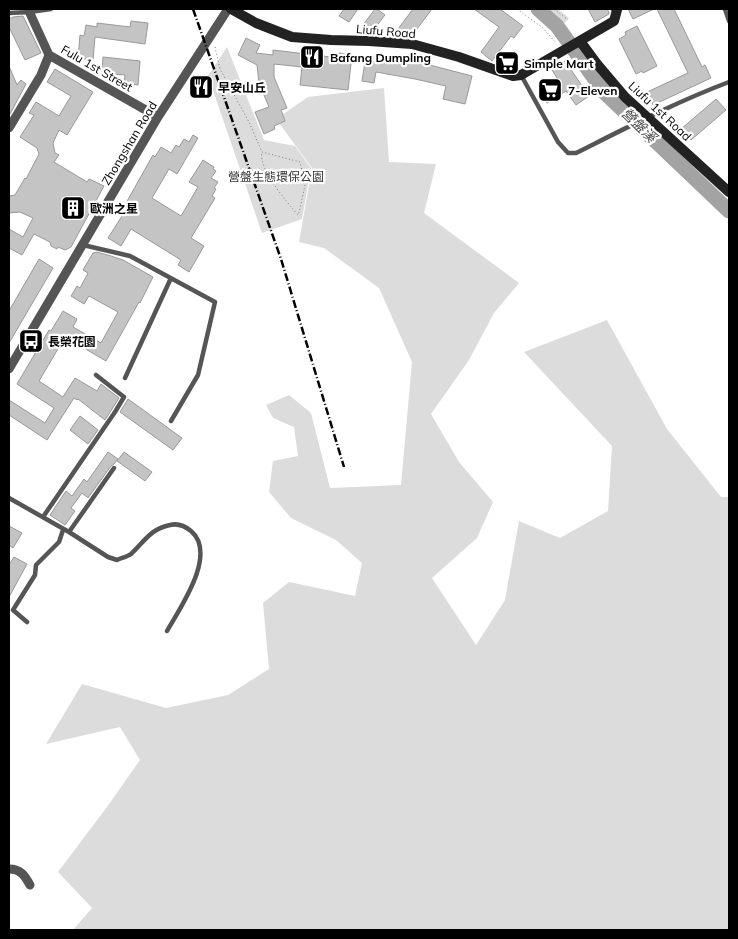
<svg xmlns="http://www.w3.org/2000/svg" width="738" height="939" viewBox="0 0 738 939" font-family="Mulish,'Noto Sans TC',sans-serif">
<rect width="100%" height="100%" fill="#fff"/>
<path fill="#dcdcdc" d="M 539,9 L 558,9 L 569,18 L 560,28 Z
M 227,47 L 264,140 L 295,146 L 311,168 L 302,219 L 262,233 L 208,76 Z
M 384,88 L 389,162 L 436,164 L 424,213 L 519,283 L 494,313 L 469,360 L 431,414 L 459,462 L 493,502 L 477,538 L 432,578 L 476,645 L 505,600 L 519,521 L 560,538 L 608,511 L 612,446 L 524,352 L 607,320 L 667,429 L 721,497 L 729,497 L 729,930 L 73,930 L 92,908 L 58,872 L 107,807 L 140,760 L 120,727 L 46,744 L 82,684 L 166,708 L 228,695 L 269,669 L 263,603 L 289,582 L 355,596 L 362,563 L 336,540 L 291,518 L 269,492 L 273,461 L 298,456 L 294,427 L 273,418 L 266,405 L 289,395 L 311,413 L 330,488 L 401,485 L 412,362 L 379,288 L 324,248 L 299,242 L 312,168 L 276,119 L 308,97 Z"/>
<g fill="none" stroke-linecap="round" stroke-linejoin="round">
<path stroke="#a3a3a3" stroke-width="15" d="M 538,9 L 557,26 L 604,92 L 729,211"/>
</g>
<path fill="#c4c4c4" stroke="#999" d="M 344,9 L 358,9 L 349,22 L 339,16 Z
M 375,9 L 377,9 L 385,15 L 372,32 L 363,25 Z
M 413,9 L 432,9 L 411,37 L 410,37 L 398,29 Z
M 474,9 L 500,9 L 523,26 L 514,38 L 511,36 L 492,61 L 481,52 L 499,27 Z
M 588,9 L 607,9 L 609,12 L 609,14 L 595,22 Z
M 628,9 L 654,9 L 633,19 Z
M 657,9 L 674,9 L 702,67 L 705,65 L 711,78 L 653,105 L 647,92 L 688,73 Z
M 23,16 L 41,53 L 25,60 L 9,27 L 9,19 L 13,17 Z
M 131,21 L 148,23 L 145,44 L 95,37 L 93,60 L 78,58 L 80,35 L 84,36 L 86,25 L 97,27 L 97,23 L 130,27 Z
M 637,26 L 657,66 L 643,73 L 642,71 L 636,74 L 619,39 L 626,35 L 625,32 Z
M 246,38 L 260,45 L 256,53 L 273,55 L 273,50 L 339,58 L 339,53 L 352,55 L 348,90 L 300,85 L 302,67 L 274,64 L 274,77 L 287,108 L 281,110 L 285,121 L 274,126 L 275,129 L 264,134 L 255,112 L 269,107 L 259,83 L 257,65 L 238,55 Z
M 366,55 L 422,63 L 472,76 L 465,104 L 443,99 L 446,86 L 415,79 L 376,72 L 374,83 L 362,81 Z
M 103,57 L 140,61 L 138,85 L 124,83 L 125,75 L 102,73 Z
M 565,61 L 589,96 L 576,105 L 566,91 L 547,103 L 539,90 L 557,78 L 552,70 Z
M 9,66 L 17,85 L 21,80 L 26,84 L 9,116 Z
M 55,69 L 93,92 L 67,135 L 59,130 L 53,143 L 55,153 L 59,155 L 54,162 L 87,182 L 89,179 L 104,186 L 71,247 L 65,250 L 58,247 L 57,249 L 51,246 L 50,242 L 34,234 L 22,255 L 9,248 L 9,229 L 23,237 L 33,218 L 20,212 L 9,213 L 9,196 L 15,195 L 25,178 L 26,179 L 39,154 L 37,148 L 20,137 L 34,115 L 29,113 L 36,102 L 59,116 L 71,96 L 47,82 Z
M 716,99 L 726,110 L 691,140 L 681,129 Z
M 193,135 L 198,138 L 177,174 L 169,169 L 152,198 L 181,216 L 198,187 L 189,182 L 203,160 L 214,167 L 213,169 L 216,171 L 211,178 L 218,182 L 214,188 L 216,189 L 212,196 L 215,198 L 191,238 L 204,246 L 189,272 L 178,265 L 181,260 L 131,229 L 121,246 L 108,238 L 129,205 L 126,203 L 153,155 L 155,157 L 161,147 L 171,153 L 176,145 L 179,147 L 184,139 L 189,142 Z
M 97,252 L 111,256 L 123,260 L 153,277 L 140,303 L 139,302 L 106,361 L 65,337 L 39,381 L 63,397 L 75,378 L 97,391 L 101,384 L 119,398 L 105,420 L 78,399 L 77,400 L 74,398 L 47,440 L 9,415 L 9,400 L 45,423 L 54,408 L 17,384 L 49,330 L 51,331 L 63,311 L 77,319 L 73,327 L 101,343 L 118,312 L 89,296 L 84,304 L 71,296 L 77,286 L 80,288 L 88,273 L 83,270 L 93,253 Z
M 39,259 L 53,268 L 9,343 L 9,311 Z
M 128,399 L 182,438 L 173,450 L 120,412 Z
M 80,416 L 98,430 L 88,444 L 70,430 Z
M 108,452 L 118,459 L 114,464 L 111,466 L 88,498 L 82,493 L 71,508 L 75,511 L 65,525 L 50,515 L 66,491 L 72,496 L 84,479 L 87,482 Z
M 124,452 L 152,472 L 145,481 L 117,461 Z
M 9,526 L 22,533 L 13,548 L 9,545 Z
M 14,557 L 27,564 L 9,597 L 9,565 Z"/>
<g fill="none" stroke-linecap="round" stroke-linejoin="round">
<path stroke="#777" stroke-width="1" stroke-dasharray="1 2.5" stroke-linecap="butt" d="M 517,9 L 543,28 L 556,43
M 554,9 L 568,20
M 215,47 L 220,69 L 249,122 L 262,152 L 300,162 L 305,185 L 300,209 L 298,215 C 287,202 258,169 262,152"/>
<path stroke="#555" stroke-width="4.5" d="M 725,9 L 729,21
M 9,13 L 30,12 L 51,9
M 521,75 L 558,142 L 568,153 L 576,153 C 626,128 676,102 729,82
M 83,245 L 130,256 L 215,302 L 198,375 L 171,421
M 125,378 L 171,278
M 9,498 L 69,532 L 108,557 L 117,560 C 121,558 127,557 131,554 C 144,542 150,529 170,525 C 178,523 185,526 191,531 C 218,554 180,608 167,631
M 43,517 L 115,412 L 124,397 L 96,375
M 69,532 L 114,468
M 27,622 L 13,610 L 35,575 L 36,565 L 59,542 L 63,530"/>
<path stroke="#555" stroke-width="9" d="M 49,55 L 158,117
M 9,128 L 41,75 L 49,55 L 28,9
M 9,369 L 158,117 L 228,9
M 9,869 C 21,869 25,876 30,885"/>
<path stroke="#222" stroke-width="10" d="M 231,9 L 256,23 L 292,37 L 331,40 L 369,41 L 412,44 L 459,57 L 513,76 L 521,75 L 614,21 L 617,10 L 616,9
M 580,41 L 597,64 L 625,97 L 729,192"/>
<path stroke="#000" stroke-width="2.5" stroke-dasharray="8 2.5 1 2.5" stroke-linecap="butt" d="M 193,9 L 281,259 L 344,467"/>
</g>
<defs>
<symbol id="restaurant-square" viewBox="-11 -11 22 22"><rect x="-9" y="-9" width="18" height="18" rx="4" fill="#000" stroke="#fff"/><path d="M-5-6h1v4h1v-4h1v4h1v-4h1v5L-1.5 .5V6h-2V.5L-5-1ZM5-6V6H3V1.5H1.5Q1.5-4 5-6Z" fill="#fff"/></symbol>
<symbol id="supermarket-square" viewBox="-11 -11 22 22"><rect x="-9" y="-9" width="18" height="18" rx="4" fill="#000" stroke="#fff"/><path d="M-6-5.5h2.5l.6 2H6L4.5 2H-2.5L-4.4-4H-6ZM-1.5 3.2a1.3 1.3 0 1 0 .1 0ZM3 3.2a1.3 1.3 0 1 0 .1 0Z" fill="#fff"/></symbol>
<symbol id="building-square" viewBox="-11 -11 22 22"><rect x="-9" y="-9" width="18" height="18" rx="4" fill="#000" stroke="#fff"/><path d="M-4-6H4V6H1V3H-1V6H-4ZM-2.5-4.3h1.7v1.8h-1.7ZM.8-4.3h1.7v1.8H.8ZM-2.5-1h1.7V.8h-1.7ZM.8-1h1.7V.8H.8Z" fill="#fff"/></symbol>
<symbol id="bus-square" viewBox="-11 -11 22 22"><rect x="-9" y="-9" width="18" height="18" rx="4" fill="#000" stroke="#fff"/><path d="M-5-6H5V4H4V6H2V4H-2V6H-4V4H-5ZM-3.5-4V0h7V-4ZM-3.5 1.2v1.5H-2V1.2ZM2 1.2v1.5H3.5V1.2Z" fill="#fff"/></symbol>
</defs>
<g fill-rule="evenodd">
<use href="#restaurant-square" x="298" y="43" width="28" height="28"/>
<use href="#supermarket-square" x="493" y="49" width="28" height="28"/>
<use href="#restaurant-square" x="187" y="73" width="28" height="28"/>
<use href="#supermarket-square" x="536" y="76" width="28" height="28"/>
<use href="#building-square" x="59" y="194" width="28" height="28"/>
<use href="#bus-square" x="17" y="327" width="28" height="28"/>
</g>
<g text-anchor="middle" dominant-baseline="central" stroke-width="4.5" stroke-linejoin="round" paint-order="stroke">
<g font-size="12" fill="#000" stroke="#fff">
<text transform="translate(386 31) rotate(5)">Liufu Road</text>
<text transform="translate(97 68) rotate(30)">Fulu 1st Street</text>
<text transform="translate(660 111) rotate(43)">Liufu 1st Road</text>
<text transform="translate(129 143) rotate(-59)">Zhongshan Road</text>
</g>
<g font-size="12" font-weight="bold" fill="#000" stroke="#fff" text-anchor="start">
<text x="330" y="57">Bafang Dumpling</text>
<text x="524" y="63">Simple Mart</text>
<text x="218" y="87">早安山丘</text>
<text x="568" y="90">7-Eleven</text>
<text x="90" y="208">歐洲之星</text>
<text x="48" y="341">長榮花園</text>
</g>
<g font-size="12" fill="#333" stroke="#fff">
<text x="276" y="176">營盤生態環保公園</text>
</g>
<g font-size="14" font-style="italic" fill="#444" stroke="#fff">
<text transform="translate(639 125) rotate(44)">營盤溪</text>
</g>
</g>
<rect width="738" height="939" fill="none" stroke="#000000" stroke-width="20"/>
</svg>
